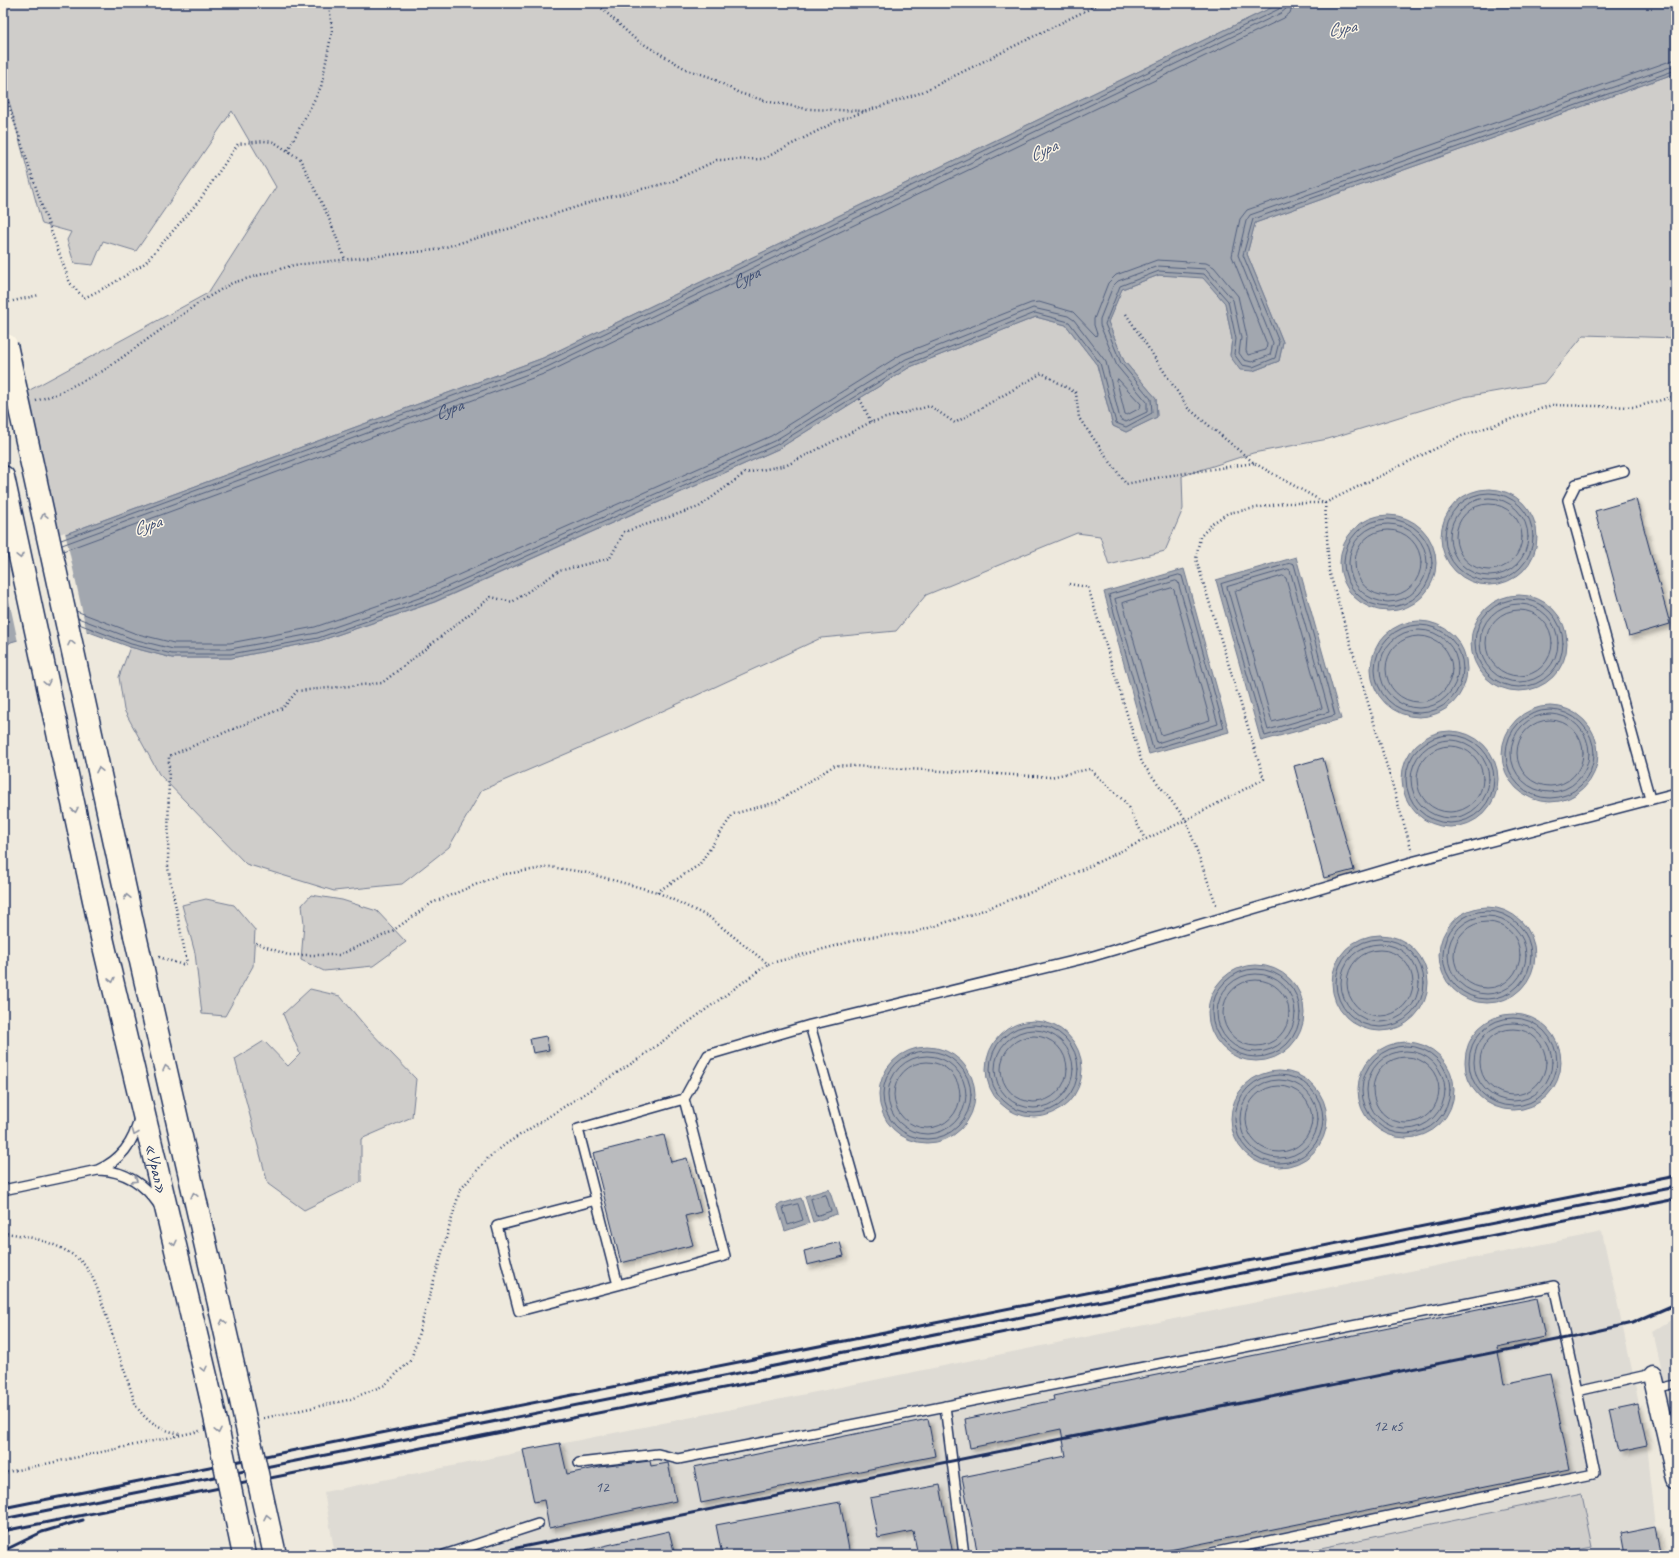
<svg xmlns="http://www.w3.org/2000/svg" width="1679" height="1558" viewBox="0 0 1679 1558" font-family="Caveat,sans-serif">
<defs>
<filter id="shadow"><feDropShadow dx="3.5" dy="3.5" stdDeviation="2" flood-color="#0004"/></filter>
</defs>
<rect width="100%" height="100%" fill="#eee9dd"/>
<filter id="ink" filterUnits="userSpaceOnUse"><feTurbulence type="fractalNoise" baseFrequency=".025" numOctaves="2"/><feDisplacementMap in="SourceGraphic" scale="8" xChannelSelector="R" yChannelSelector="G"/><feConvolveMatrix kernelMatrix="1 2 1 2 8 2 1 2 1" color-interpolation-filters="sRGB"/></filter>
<g filter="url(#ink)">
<path fill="#dedbd4" d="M 1602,1232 L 1634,1379 L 1647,1446 L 1656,1526 L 1662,1555 L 335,1555 L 324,1492 Z
M 1676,1317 L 1676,1432 L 1653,1331 Z"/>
<path fill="#cfcdca" stroke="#757e94" d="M 3,3 L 1281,3 L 543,358 L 52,539 L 28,391 L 208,293 L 276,187 L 232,111 L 136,251 L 103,241 L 93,265 L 74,263 L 67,240 L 71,232 L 42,224 L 3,79 Z
M 1676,73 L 1676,338 L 1584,335 L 1544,383 L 1464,397 L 1328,439 L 1253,453 L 1182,476 L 1183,509 L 1165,551 L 1109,565 L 1100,536 L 1077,533 L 926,595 L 896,631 L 821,638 L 617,732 L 482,790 L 449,847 L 402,884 L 334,891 L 246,864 L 159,774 L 124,710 L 119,677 L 130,647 L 172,658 L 231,658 L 319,641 L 435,602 L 778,449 L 910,367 L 1036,317 L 1066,325 L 1097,365 L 1113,426 L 1126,432 L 1157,417 L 1156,398 L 1124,361 L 1108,322 L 1122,289 L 1159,275 L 1203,277 L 1225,303 L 1232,339 L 1230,355 L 1253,371 L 1279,361 L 1283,342 L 1247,254 L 1255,223 Z
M 311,895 L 342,900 L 377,911 L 406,942 L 373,966 L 324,971 L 301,960 L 304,924 L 302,905 Z
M 206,899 L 234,905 L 255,930 L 253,966 L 225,1016 L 202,1014 L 195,953 L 182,905 Z
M 310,989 L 340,996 L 366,1027 L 416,1079 L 412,1117 L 361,1139 L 361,1182 L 304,1210 L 268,1184 L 235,1059 L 264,1041 L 288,1066 L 300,1054 L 283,1014 Z
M 1582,1494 L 1593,1547 L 1548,1555 L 1287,1555 Z"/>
<path fill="#a2a7af" stroke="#6c778f" d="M 1281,3 L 1676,3 L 1676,73 L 1255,223 L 1247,254 L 1283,342 L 1279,361 L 1253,371 L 1240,370 L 1230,356 L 1232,339 L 1225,303 L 1203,278 L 1159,275 L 1122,289 L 1108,322 L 1124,361 L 1156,398 L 1157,417 L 1126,432 L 1113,426 L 1097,365 L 1066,325 L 1036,317 L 910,367 L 778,449 L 434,602 L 319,641 L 231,658 L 172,658 L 130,647 L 70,625 L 11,642 L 3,648 L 3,548 L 52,539 L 543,358 Z
M1441 537a48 48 0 1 1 96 0a48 48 0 1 1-96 0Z
M1340 563a48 48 0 1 1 96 0a48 48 0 1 1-96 0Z
M 1296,557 L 1341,719 L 1261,741 L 1216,580 Z
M 1184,569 L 1229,732 L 1149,754 L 1104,592 Z
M1471 643a48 48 0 1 1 96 0a48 48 0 1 1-96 0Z
M1371 669a48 48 0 1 1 96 0a48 48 0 1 1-96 0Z
M1502 754a48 48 0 1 1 96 0a48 48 0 1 1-96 0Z
M1402 779a48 48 0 1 1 96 0a48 48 0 1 1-96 0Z
M1439 955a48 48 0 1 1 96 0a48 48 0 1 1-96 0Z
M1332 983a48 48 0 1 1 96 0a48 48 0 1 1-96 0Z
M1208 1013a48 48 0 1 1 96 0a48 48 0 1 1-96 0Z
M1465 1062a48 48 0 1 1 96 0a48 48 0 1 1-96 0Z
M986 1069a48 48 0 1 1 96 0a48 48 0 1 1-96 0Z
M1358 1090a48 48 0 1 1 96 0a48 48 0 1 1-96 0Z
M879 1095a48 48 0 1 1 96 0a48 48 0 1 1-96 0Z
M1231 1119a48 48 0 1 1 96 0a48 48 0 1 1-96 0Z
M 829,1189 L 837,1214 L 813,1222 L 805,1196 Z
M 801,1198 L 809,1223 L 785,1231 L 777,1205 Z"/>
<path fill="#eee9dd" d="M 65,532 L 87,633 L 70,627 L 18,642 L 3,572 L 3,546 L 52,537 Z"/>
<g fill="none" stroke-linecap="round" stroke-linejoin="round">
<g stroke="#515f7e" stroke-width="1">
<path d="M 1118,379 L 1141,404 L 1140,408 L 1127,415 L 1125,414 L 1117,382 Z"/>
<circle cx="1489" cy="537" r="44"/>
<circle cx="1489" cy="537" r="39"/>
<circle cx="1489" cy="537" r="33"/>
<circle cx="1388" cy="563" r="44"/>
<circle cx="1388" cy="563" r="39"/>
<circle cx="1388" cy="563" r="33"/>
<path d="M 61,540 L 545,362 L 1279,9 L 1282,3"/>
<path d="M 62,545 L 547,367 L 1281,13 L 1286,9 L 1287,3"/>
<path id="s1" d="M 63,551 L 549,372 L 1284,18 L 1290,13 L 1293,3"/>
<path d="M 1291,563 L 1294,564 L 1335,715 L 1265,736 L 1221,584 Z"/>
<path d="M 1288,569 L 1290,570 L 1329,712 L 1268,730 L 1227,587 Z"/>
<path d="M 1179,575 L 1182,576 L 1224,728 L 1153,749 L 1109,595 Z"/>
<path d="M 1283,576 L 1286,578 L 1322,708 L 1272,722 L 1235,591 Z"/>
<path d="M 1176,581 L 1178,582 L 1218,724 L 1157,743 L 1115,599 Z"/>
<path d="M 1172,588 L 1174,590 L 1210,720 L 1161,735 L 1123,603 Z"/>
<circle cx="1519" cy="643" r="44"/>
<circle cx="1519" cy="643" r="39"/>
<circle cx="1519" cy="643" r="33"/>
<path d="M 76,611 L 134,633 L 174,643 L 230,643 L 315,627 L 429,588 L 771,436 L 902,354 L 1031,303 L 1039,302 L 1073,312 L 1096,336 L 1097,334 L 1094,325 L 1094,319 L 1108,283 L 1116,275 L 1157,260 L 1206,263 L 1214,267 L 1238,296 L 1247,337 L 1246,351 L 1248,355 L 1266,350 L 1267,344 L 1232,256 L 1240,219 L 1247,210 L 1676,59"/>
<path d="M 78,618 L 133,639 L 173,649 L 230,649 L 317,633 L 431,594 L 774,441 L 906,359 L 1033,308 L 1068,316 L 1074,320 L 1106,362 L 1120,419 L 1126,422 L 1147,412 L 1147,402 L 1117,366 L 1100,325 L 1100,319 L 1113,286 L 1118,281 L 1158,266 L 1206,269 L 1233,300 L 1241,338 L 1239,353 L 1244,360 L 1252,362 L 1270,355 L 1273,343 L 1238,255 L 1246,221 L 1250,215 L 1676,65"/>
<path d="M 79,624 L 131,644 L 172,654 L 231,654 L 318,638 L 433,598 L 776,445 L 908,364 L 1035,313 L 1069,322 L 1100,363 L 1116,423 L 1126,427 L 1152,413 L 1151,399 L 1121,363 L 1105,324 L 1120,286 L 1159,271 L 1204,274 L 1228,301 L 1236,339 L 1234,354 L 1242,365 L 1253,367 L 1275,358 L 1279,342 L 1243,255 L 1253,219 L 1676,70"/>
<circle cx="1419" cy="669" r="44"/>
<circle cx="1419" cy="669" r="39"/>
<circle cx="1419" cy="669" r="33"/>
<circle cx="1550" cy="754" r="44"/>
<circle cx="1550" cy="753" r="39"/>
<circle cx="1550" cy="753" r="33"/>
<circle cx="1450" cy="779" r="44"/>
<circle cx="1450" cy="779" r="39"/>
<circle cx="1450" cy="779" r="33"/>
<circle cx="1487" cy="955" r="44"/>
<circle cx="1487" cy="955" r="39"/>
<circle cx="1487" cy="955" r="33"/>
<circle cx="1380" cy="983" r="44"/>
<circle cx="1380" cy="983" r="39"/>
<circle cx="1380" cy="983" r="33"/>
<circle cx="1256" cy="1013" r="44"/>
<circle cx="1256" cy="1013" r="39"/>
<circle cx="1256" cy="1013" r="33"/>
<circle cx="1513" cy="1062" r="44"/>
<circle cx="1513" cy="1062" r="39"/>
<circle cx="1034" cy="1069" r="44"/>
<circle cx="1513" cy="1062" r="33"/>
<circle cx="1034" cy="1069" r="39"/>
<circle cx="1034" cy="1069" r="33"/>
<circle cx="1406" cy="1090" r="44"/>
<circle cx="927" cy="1095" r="44"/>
<circle cx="1406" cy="1090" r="39"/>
<circle cx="927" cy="1095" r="39"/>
<circle cx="1406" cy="1090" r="33"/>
<circle cx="927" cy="1095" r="33"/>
<circle cx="1279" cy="1119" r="44"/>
<circle cx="1279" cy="1119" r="39"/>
<circle cx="1279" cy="1119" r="33"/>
<path d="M 826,1195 L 831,1211 L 816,1216 L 811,1199 Z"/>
<path d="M 798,1204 L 803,1220 L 788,1225 L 783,1208 Z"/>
</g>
</g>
<path fill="#babbbe" stroke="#1b2f5e" filter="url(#shadow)" d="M 1636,499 L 1670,624 L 1629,636 L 1595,511 Z
M 1323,758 L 1354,870 L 1324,878 L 1294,766 Z
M 546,1036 L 549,1050 L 533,1053 L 530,1039 Z
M 664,1135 L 671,1162 L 687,1158 L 701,1212 L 685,1216 L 693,1245 L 621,1263 L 593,1153 Z
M 840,1242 L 844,1256 L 807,1265 L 804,1251 Z
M 1537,1298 L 1545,1337 L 1497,1347 L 1504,1384 L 1550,1374 L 1570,1469 L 1145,1555 L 978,1555 L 962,1477 L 1066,1456 L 1061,1429 L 970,1448 L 965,1419 L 1054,1400 L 1053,1396 Z
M 1638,1404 L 1647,1446 L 1618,1452 L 1609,1410 Z
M 928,1419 L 935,1456 L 701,1503 L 694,1467 Z
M 560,1443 L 567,1474 L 600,1467 L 650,1461 L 651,1466 L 668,1463 L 676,1501 L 549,1528 L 544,1500 L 534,1502 L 523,1450 Z
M 940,1485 L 953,1555 L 918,1555 L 913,1531 L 878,1538 L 870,1498 Z
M 840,1502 L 850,1555 L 722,1555 L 716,1525 Z
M 1656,1526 L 1662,1555 L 1625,1555 L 1621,1533 Z
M 669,1531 L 675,1555 L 586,1555 L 586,1550 Z"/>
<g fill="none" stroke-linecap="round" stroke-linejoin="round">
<defs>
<path id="service" d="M 1624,471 L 1576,484 L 1568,500 L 1650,799
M 810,1025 L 870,1236
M 684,1099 L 578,1129 L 618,1285 L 725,1256 L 684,1099 L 708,1055 L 810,1025 L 1090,957 L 1415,861 L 1676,793
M 99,1170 C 126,1171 144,1184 159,1205
M 3,1190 L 98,1170 C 121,1160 134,1143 139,1118
M 596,1200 L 497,1226 L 519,1311 L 618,1285
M 1655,1389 L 1676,1384
M 945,1406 L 964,1555
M 579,1463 L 658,1454 L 678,1459 L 1554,1286 L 1577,1391
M 444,1555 L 538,1524
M 1202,1555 L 1594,1473 L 1577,1391 L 1652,1374"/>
<path id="minor" d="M 1652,1374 L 1676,1478"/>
<g id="trunk">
<path id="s2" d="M 3,477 L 103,942 L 210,1393"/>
<path d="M 135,935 L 238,1387"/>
</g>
</defs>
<use href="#service" stroke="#1b2f5e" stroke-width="12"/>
<use href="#minor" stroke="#1b2f5e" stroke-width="21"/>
<use href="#trunk" stroke="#1b2f5e" stroke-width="25"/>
<path stroke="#1b2f5e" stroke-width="2.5" stroke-dasharray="1 3" stroke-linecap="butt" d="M 596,3 L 635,39 L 686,69 L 710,77 L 739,93 L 770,102 L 808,109 L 866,111
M 3,87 L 43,209 L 70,283 L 84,298 L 112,284 L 145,263 L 199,201 L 238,144 L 264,141 L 274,142 L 300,159 L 328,216 L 345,259
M 288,150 L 321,87 L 332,31 L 329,3
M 9,302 L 39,295
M 1126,314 L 1188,408 L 1254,463 L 1325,503 L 1329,571 L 1412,851
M 860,399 L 871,422
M 36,401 L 56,394 L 103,371 L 200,302 L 232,283 L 294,265 L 435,250 L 515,227 L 601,199 L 671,182 L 717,160 L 763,159 L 837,121 L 920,93 L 1101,3
M 1069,584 L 1088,587 L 1142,763 L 1186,820 L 1217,907
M 657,892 L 699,865 L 733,814 L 777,802 L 835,765 L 1050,777 L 1090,769 L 1126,803 L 1145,839
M 256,943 L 288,955 L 339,955 L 391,932 L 432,903 L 499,875 L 550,867 L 583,872 L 657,892 L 709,917 L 768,964 L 868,937 L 913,933 L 978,912 L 1050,885 L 1186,820 L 1264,779 L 1196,559 L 1200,537 L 1213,523 L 1228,513 L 1284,503 L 1325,503 L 1459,437 L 1552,405 L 1636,407 L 1676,396
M 159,957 L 183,965 L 187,963 L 168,868 L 169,756 L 283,708 L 297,691 L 382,683 L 491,597 L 512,602 L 559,571 L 610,558 L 624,532 L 699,507 L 745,473 L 787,465 L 871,422 L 930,406 L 955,423 L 1042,373 L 1076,393 L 1079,418 L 1126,484 L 1166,476 L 1254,463
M 3,1233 C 29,1235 73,1246 88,1270 C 98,1285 102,1304 108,1321 C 117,1349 127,1378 136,1406 C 150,1425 158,1429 181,1434
M 264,1418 L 348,1400 L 385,1385 L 411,1360 L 460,1190 L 488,1158 L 506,1144 L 637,1060 L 768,964
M 3,1473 L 200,1431"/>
<use href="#service" stroke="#fcf5e5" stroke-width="9"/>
<use href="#minor" stroke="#fcf5e5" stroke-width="18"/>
<use href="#trunk" stroke="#fcf5e5" stroke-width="22"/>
<path stroke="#1b2f5e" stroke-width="3" d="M 3,1508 L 1676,1176
M 3,1519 L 1676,1187
M 3,1531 L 1676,1199
M 512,1549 L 1566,1338 L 1632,1323 L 1676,1304
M 3,1551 L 42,1532 L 83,1520"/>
<defs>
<path id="trunk-bridge" d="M 6,345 L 135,935
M 238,1387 L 275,1555
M 210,1393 L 244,1555"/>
</defs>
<use href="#trunk-bridge" stroke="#1b2f5e" stroke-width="25" stroke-linecap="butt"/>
<use href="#trunk-bridge" stroke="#fcf5e5" stroke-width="22"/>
</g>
<defs><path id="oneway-chevron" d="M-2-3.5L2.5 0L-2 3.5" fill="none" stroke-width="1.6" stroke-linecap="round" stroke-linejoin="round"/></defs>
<g stroke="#8c92a2">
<use href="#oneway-chevron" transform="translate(44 516) rotate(-102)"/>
<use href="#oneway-chevron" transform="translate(20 556) rotate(78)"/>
<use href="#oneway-chevron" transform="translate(71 643) rotate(-102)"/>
<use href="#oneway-chevron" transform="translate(47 683) rotate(78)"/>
<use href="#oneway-chevron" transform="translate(99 770) rotate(-102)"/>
<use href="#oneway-chevron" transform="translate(75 810) rotate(78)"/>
<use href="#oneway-chevron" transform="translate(127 897) rotate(-102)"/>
<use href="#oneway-chevron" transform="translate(112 980) rotate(77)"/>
<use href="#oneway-chevron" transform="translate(166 1068) rotate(-103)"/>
<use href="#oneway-chevron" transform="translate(135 1133) rotate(112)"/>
<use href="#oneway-chevron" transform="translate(135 1180) rotate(32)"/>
<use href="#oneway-chevron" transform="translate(194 1195) rotate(-103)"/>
<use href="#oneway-chevron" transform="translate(174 1243) rotate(77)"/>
<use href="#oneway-chevron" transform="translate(223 1322) rotate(-103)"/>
<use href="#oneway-chevron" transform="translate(204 1369) rotate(77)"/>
<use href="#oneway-chevron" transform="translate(218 1431) rotate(78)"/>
<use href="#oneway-chevron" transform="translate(267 1517) rotate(-102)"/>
</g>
</g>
<g text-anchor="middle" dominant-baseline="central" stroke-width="3" stroke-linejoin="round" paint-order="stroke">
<g font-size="15" fill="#435276">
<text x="1388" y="1426">12 к5</text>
<text x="602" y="1487">12</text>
</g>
<g font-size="17" fill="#1b2f5e" stroke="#fcf5e5">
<text stroke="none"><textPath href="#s2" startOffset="708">«Урал»</textPath></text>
</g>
<g font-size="18" font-style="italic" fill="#445376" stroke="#fcf5e5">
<text transform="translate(1342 28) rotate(-10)">Сура</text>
<text transform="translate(1043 150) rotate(-24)">Сура</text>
<text stroke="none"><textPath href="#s1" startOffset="736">Сура</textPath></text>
<text stroke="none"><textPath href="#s1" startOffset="411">Сура</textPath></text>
<text transform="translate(147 525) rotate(-18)">Сура</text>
</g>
</g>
<rect width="1679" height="1558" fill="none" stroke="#fcf5e5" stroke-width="16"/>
<rect x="8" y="8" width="1663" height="1542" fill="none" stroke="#1b2f5e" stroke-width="1.5" filter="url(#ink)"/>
</svg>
